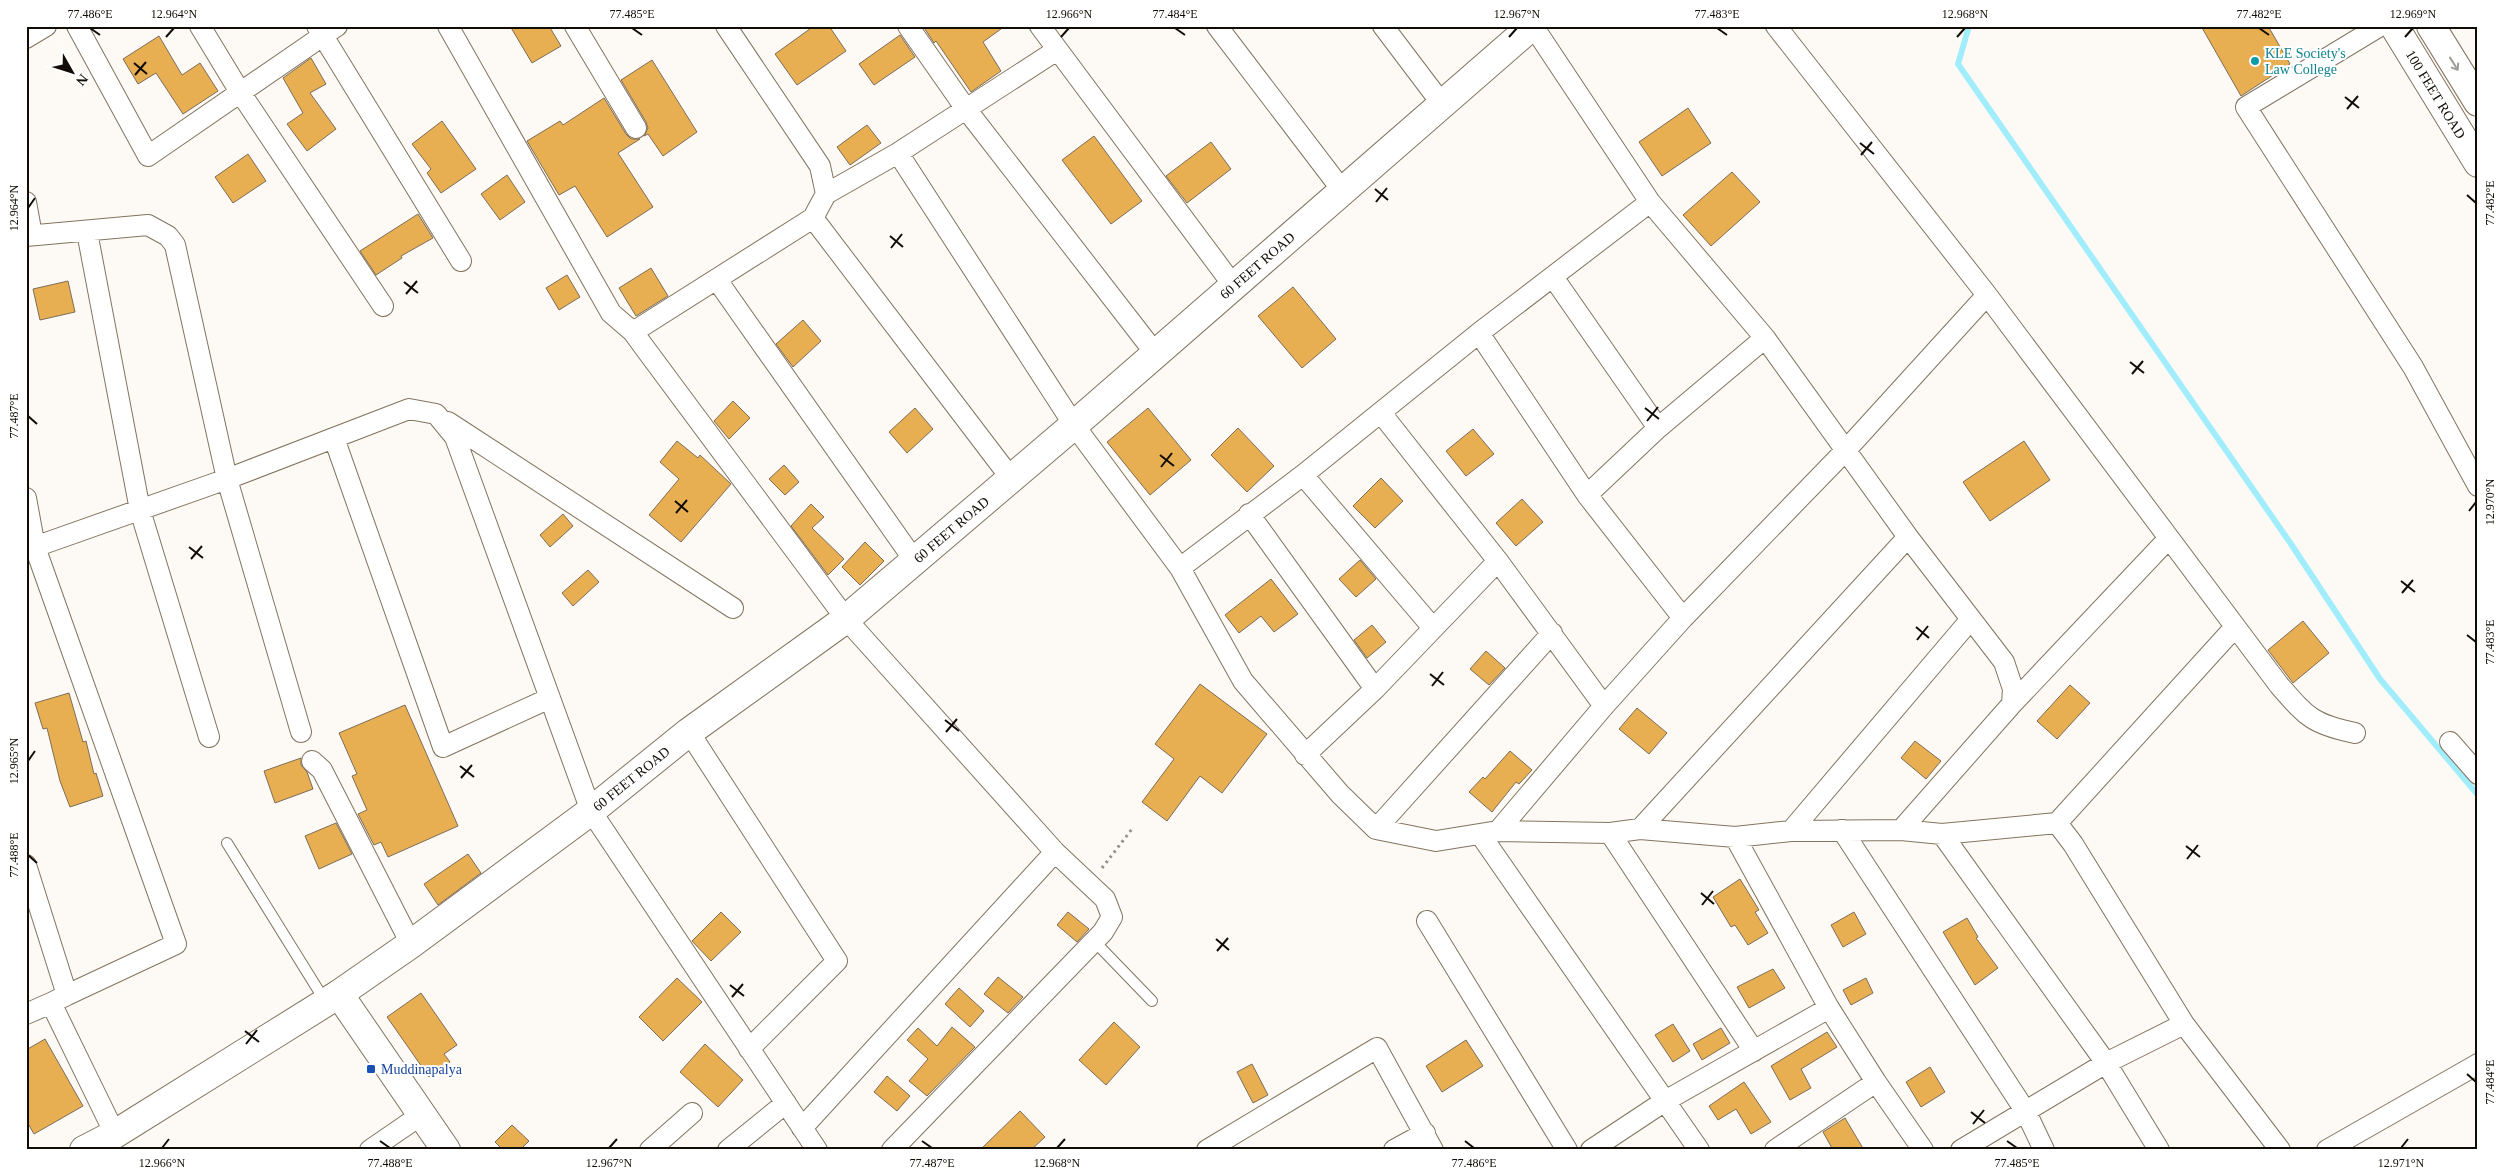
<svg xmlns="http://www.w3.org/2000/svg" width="2504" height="1176" viewBox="0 0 2504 1176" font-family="Georgia,serif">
<rect width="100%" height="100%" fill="#fdfaf5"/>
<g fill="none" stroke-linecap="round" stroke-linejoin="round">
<path stroke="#a1edfc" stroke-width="6" d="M 1969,26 L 1958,64 L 2291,544 L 2380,679 L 2478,795"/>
</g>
<path fill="#e8af52" stroke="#7c6d58" d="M 510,26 L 549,26 L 561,46 L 532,63 Z
M 814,26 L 829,26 L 846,51 L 797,85 L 775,54 Z
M 923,26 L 1005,26 L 983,42 L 1001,71 L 971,92 L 936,41 L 934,43 Z
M 2201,26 L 2268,26 L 2290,64 L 2241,96 Z
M 900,35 L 915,57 L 874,85 L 859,64 Z
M 159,36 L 182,75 L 200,63 L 218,91 L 183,114 L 156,73 L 138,84 L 123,59 Z
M 311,58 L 326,84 L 310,93 L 336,129 L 307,151 L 287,124 L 303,113 L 283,78 Z
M 652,60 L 697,132 L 663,156 L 648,134 L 644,136 L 648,128 L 646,122 L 621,80 Z
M 604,98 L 626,134 L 631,139 L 640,139 L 618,153 L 653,207 L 607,237 L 575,186 L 559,195 L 527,141 L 560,121 L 563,125 Z
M 1688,108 L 1711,143 L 1662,176 L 1639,142 Z
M 442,121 L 476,169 L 441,193 L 427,173 L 431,169 L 412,144 Z
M 867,125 L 881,143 L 850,165 L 837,147 Z
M 1094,136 L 1142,201 L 1111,224 L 1062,160 Z
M 1211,142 L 1231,169 L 1187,203 L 1166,176 Z
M 248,154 L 266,181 L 233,203 L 215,177 Z
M 1732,172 L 1760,202 L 1711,246 L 1683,215 Z
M 507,175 L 525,202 L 500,220 L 481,194 Z
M 418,214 L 433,238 L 401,256 L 402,258 L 376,275 L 360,251 Z
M 651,268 L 668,296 L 636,316 L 619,288 Z
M 567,275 L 580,297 L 559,310 L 546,288 Z
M 68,281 L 75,312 L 40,320 L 33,289 Z
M 1293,287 L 1336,339 L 1302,368 L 1258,316 Z
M 803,320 L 821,341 L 793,367 L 776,344 Z
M 733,401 L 750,418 L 729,439 L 714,421 Z
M 915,408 L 933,429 L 907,453 L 889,432 Z
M 1148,408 L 1191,460 L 1150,495 L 1107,442 Z
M 1238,428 L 1274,466 L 1247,492 L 1211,455 Z
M 1473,429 L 1494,454 L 1466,476 L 1446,451 Z
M 677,441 L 698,458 L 700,455 L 731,484 L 681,542 L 649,515 L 679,479 L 660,462 Z
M 2024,441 L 2050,480 L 1990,521 L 1963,482 Z
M 784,465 L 799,482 L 785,495 L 769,479 Z
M 1381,478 L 1403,501 L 1375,528 L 1353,506 Z
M 1522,499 L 1543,522 L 1516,546 L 1496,523 Z
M 811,504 L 824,517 L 812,528 L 844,559 L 828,575 L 791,526 Z
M 563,514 L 573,526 L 550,547 L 540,535 Z
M 865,542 L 884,561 L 860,585 L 842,567 Z
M 1360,560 L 1376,579 L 1356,597 L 1339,579 Z
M 588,570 L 599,582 L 573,606 L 562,593 Z
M 1271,579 L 1298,614 L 1274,632 L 1261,616 L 1239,633 L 1225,615 Z
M 2303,621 L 2329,653 L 2293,683 L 2268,650 Z
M 1372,625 L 1386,642 L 1367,658 L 1354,640 Z
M 1486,651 L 1505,668 L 1489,685 L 1470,669 Z
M 1200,684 L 1267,734 L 1222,793 L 1200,776 L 1167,821 L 1142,802 L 1174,759 L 1155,744 Z
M 2070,685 L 2090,703 L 2057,739 L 2037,721 Z
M 69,693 L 83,742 L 86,741 L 94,774 L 96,773 L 103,796 L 70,807 L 60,781 L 47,728 L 43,729 L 35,703 Z
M 405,705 L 458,826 L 388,857 L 381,842 L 374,845 L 358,814 L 367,810 L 352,776 L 357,774 L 339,733 Z
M 1637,708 L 1667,733 L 1649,754 L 1619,729 Z
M 1915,741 L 1941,761 L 1926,779 L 1901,758 Z
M 1510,751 L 1532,770 L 1519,784 L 1516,782 L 1492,812 L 1469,792 L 1483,777 L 1485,779 Z
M 301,758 L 301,765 L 307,772 L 313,789 L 275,803 L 264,771 Z
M 336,823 L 352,854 L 319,869 L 305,836 Z
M 468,854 L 481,873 L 438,905 L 424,884 Z
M 1740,879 L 1759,910 L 1755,912 L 1768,933 L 1748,945 L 1735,925 L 1731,927 L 1713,897 Z
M 721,912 L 741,932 L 711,961 L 692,941 Z
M 1068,912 L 1089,929 L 1077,942 L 1057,925 Z
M 1854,912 L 1866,934 L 1843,947 L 1831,925 Z
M 1967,918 L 1978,937 L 1976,938 L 1998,968 L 1975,985 L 1943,932 Z
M 1773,969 L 1785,988 L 1749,1008 L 1737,987 Z
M 998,977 L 1023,997 L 1008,1013 L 984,994 Z
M 677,978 L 702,1002 L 663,1041 L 639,1017 Z
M 1866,978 L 1873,993 L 1851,1005 L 1843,990 Z
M 959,988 L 984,1011 L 970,1027 L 945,1004 Z
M 421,993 L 457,1045 L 444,1054 L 450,1062 L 429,1077 L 387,1017 Z
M 1114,1022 L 1140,1047 L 1106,1085 L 1079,1060 Z
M 1673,1024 L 1690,1051 L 1673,1062 L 1655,1035 Z
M 952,1027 L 975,1047 L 927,1096 L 909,1081 L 928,1059 L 907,1040 L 918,1028 L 937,1046 Z
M 1721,1028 L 1730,1043 L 1702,1060 L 1693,1044 Z
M 1827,1032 L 1837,1047 L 1801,1069 L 1811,1088 L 1790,1100 L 1771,1066 Z
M 45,1039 L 83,1106 L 34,1134 L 26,1120 L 26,1050 Z
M 1466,1040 L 1483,1066 L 1442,1092 L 1426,1066 Z
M 705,1044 L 743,1080 L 718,1107 L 680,1072 Z
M 1252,1064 L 1268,1095 L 1253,1103 L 1237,1072 Z
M 1930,1067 L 1945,1092 L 1921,1107 L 1906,1082 Z
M 887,1076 L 910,1096 L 897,1111 L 874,1092 Z
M 1744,1082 L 1771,1122 L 1751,1134 L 1736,1109 L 1718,1120 L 1709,1106 Z
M 1020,1111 L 1045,1137 L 1031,1150 L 980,1150 Z
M 1845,1118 L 1864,1150 L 1833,1150 L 1823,1132 Z
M 512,1125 L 529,1141 L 520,1150 L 503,1150 L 495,1142 Z"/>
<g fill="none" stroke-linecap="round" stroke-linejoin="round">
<defs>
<path id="lane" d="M 227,843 L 325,1001
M 1095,942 L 1152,1001"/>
<path id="street" d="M 77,26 L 148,156 L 337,26
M 200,26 L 240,92 L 383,306
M 317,26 L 461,261
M 448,26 L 611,313 L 633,332 L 644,347 L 846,619 L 1055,852 L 1105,899 L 1112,917 L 1103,932 L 892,1150
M 575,26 L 636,128
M 908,26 L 966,109 L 1155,353
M 1040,26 L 1233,285
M 1217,26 L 1342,190
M 1383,26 L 1442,104
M 1533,26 L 1650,202 L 1765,338 L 1908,537 L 2004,662 L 2013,689 L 2012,704 L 1901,830
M 1776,26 L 1987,295 L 2279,685 C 2307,717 2312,724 2355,733
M 2380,26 L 2246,107 L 2413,367 L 2478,486
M 26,38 L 46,26
M 898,153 L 1074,425 L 1180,568 L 1243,681 L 1340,794 L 1376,829 L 1436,841 L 1498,831 L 1610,833 L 1640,829 L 1735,837 L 1791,831 L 1901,830 L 1942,834 L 2057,823 L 2073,844 L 2184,1024 L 2280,1150
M 826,194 L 898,153 L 1057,50
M 26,202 L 32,235
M 813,218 L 1010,477
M 87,232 L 140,510 L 209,737
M 26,236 L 148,225 L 168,236 L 175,245 L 227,479 L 301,732
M 1553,277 L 1658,428
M 717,280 L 914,560
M 633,332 L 813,218 L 826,194 L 820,166 L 726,26
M 1479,333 L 1587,495 L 1683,618
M 1381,413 L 1498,561 L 1604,706
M 448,422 L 733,608
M 334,438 L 443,747 L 550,698
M 1303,475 L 1433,628
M 1587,495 L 1658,428 L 1765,338
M 26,498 L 35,547 L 176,944 L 67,995
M 1249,514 L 1375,689
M 26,550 L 227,479 L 409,409 L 436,414 L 455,437 L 591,811 L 817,1150
M 1180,568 L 1303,475 L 1479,333 L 1650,202
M 2012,704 L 2169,538
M 689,732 L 837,961 L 749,1049
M 2450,742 L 2478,774
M 1305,755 L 1375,689 L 1498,561
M 312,761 L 322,770 L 411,944
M 2057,823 L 2235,627
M 1376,829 L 1552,633
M 1640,829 L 1908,537
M 1842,830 L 2026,1112 L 2044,1150
M 1498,831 L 1604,706 L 1683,618 L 1846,450 L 1987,295
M 1791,831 L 1971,619
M 1610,833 L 1754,1051
M 1480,834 L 1699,1150
M 1942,834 L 2106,1063 L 2159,1150
M 1735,837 L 1829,1008 L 1876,1082 L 1923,1150
M 26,865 L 67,995 L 51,1003 L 115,1134
M 1427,921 L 1567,1150
M 26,1014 L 51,1003
M 802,1128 L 1055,852
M 370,1150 L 421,1115
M 650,1150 L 692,1113
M 728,1150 L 786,1103
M 1207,1150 L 1377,1048 L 1433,1150
M 1394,1150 L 1425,1133
M 1591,1150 L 1665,1101 L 1829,1008
M 1775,1150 L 1876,1082
M 1961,1150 L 2106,1063 L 2184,1024
M 2327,1150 L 2478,1064"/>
<g id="secondary">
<path id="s1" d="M 2394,26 L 2478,163"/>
<path d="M 2431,26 L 2478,102"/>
<path d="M 339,994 L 446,1150"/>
<path id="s2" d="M 84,1150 L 115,1134 L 339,994 L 411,944 L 591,811 L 689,732 L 846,619 L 1074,425 L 1532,26"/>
</g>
</defs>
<use href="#lane" stroke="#83745f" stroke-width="12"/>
<use href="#street" stroke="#83745f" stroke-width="22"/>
<use href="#secondary" stroke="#83745f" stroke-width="30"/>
<path stroke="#94918b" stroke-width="3" stroke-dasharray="2.5 4" stroke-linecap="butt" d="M 1102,868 L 1132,829"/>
<use href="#lane" stroke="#fff" stroke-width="10"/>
<use href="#street" stroke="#fff" stroke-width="20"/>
<use href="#secondary" stroke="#fff" stroke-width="28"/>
</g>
<defs><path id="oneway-shaft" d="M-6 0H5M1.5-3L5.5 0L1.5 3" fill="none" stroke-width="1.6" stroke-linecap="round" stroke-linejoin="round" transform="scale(1.25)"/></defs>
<use stroke="#a09e9b" href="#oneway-shaft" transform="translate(2454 64) rotate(58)"/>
<path fill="none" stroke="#110c05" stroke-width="2" d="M 90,28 L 100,35M 632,28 L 642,35M 1175,28 L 1185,35M 1717,28 L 1727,35M 2259,28 L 2269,35M 166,37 L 174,28M 1061,37 L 1069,28M 1509,37 L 1517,28M 1957,37 L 1965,28M 2405,37 L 2413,28M 134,63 L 147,74M 135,75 L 146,62M 2345,97 L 2359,108M 2347,109 L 2358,96M 1860,143 L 1874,154M 1861,155 L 1872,142M 1375,189 L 1388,200M 2467,195 L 2476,203M 1376,202 L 1387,188M 28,208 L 35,198M 890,236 L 903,247M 891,248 L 902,234M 404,282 L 418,293M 406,294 L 417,281M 2130,362 L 2144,373M 2132,374 L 2143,361M 1645,408 L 1659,419M 28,416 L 37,424M 1647,421 L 1658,407M 1160,455 L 1174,466M 1161,467 L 1172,453M 675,501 L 688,512M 2469,511 L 2476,502M 676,513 L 687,500M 189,547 L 203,558M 191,559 L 202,546M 2401,581 L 2415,592M 2402,593 L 2413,580M 1916,627 L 1929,638M 2467,635 L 2476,642M 1917,640 L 1928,626M 1430,674 L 1444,685M 1432,686 L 1443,672M 945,720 L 959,731M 946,732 L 957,719M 28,761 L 35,751M 460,766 L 474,777M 461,778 L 472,765M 2186,846 L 2200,857M 28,855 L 37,863M 2187,859 L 2198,845M 1701,893 L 1714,904M 1702,905 L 1713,891M 1216,939 L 1229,950M 1217,951 L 1228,938M 730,985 L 744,996M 732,997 L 743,984M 245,1031 L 259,1042M 246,1044 L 257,1030M 2467,1074 L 2476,1082M 1971,1112 L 1985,1123M 1973,1124 L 1984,1110M 380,1141 L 390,1148M 922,1141 L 932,1148M 1465,1141 L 1474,1148M 2007,1141 L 2017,1148M 162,1148 L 169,1139M 609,1148 L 617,1139M 1057,1148 L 1065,1139M 2401,1148 L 2408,1139"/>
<circle fill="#0f9aa8" stroke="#fff" stroke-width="2" cx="2255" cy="61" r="5"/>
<rect fill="#1a4fb4" stroke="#fff" stroke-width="2" x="366" y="1064" width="10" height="10" rx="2.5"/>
<g text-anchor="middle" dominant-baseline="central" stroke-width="4" stroke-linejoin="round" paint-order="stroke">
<g font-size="14" fill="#0d838f" stroke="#fff" text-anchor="start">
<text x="2265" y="53">KLE Society's<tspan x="2265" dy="16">Law College</tspan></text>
</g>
<g font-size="14" fill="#110c05" stroke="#fff">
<text stroke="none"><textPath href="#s1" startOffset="80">100 FEET ROAD</textPath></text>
<text stroke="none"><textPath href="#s2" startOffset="1472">60 FEET ROAD</textPath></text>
<text stroke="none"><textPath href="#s2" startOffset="1068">60 FEET ROAD</textPath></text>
<text stroke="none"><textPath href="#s2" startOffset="662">60 FEET ROAD</textPath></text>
</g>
<g font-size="14" fill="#164399" stroke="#fff" text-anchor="start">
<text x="381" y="1069">Muddinapalya</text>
</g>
</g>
<rect width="2504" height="1176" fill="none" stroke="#ffffff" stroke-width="55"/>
<g transform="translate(72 72) rotate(129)" stroke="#ffffff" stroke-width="4" paint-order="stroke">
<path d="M0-4L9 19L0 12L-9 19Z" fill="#110c05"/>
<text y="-8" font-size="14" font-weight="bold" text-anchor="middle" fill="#110c05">N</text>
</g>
<rect x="28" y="28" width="2448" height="1120" fill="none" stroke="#110c05" stroke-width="2"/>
<g font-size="12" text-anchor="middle" fill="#110c05">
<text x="90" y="18">77.486°E</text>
<text x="174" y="18">12.964°N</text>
<text x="632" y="18">77.485°E</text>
<text x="1069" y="18">12.966°N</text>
<text x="1175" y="18">77.484°E</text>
<text x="1517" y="18">12.967°N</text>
<text x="1717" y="18">77.483°E</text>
<text x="1965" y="18">12.968°N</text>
<text x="2259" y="18">77.482°E</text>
<text x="2413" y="18">12.969°N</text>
<text transform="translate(2490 203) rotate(-90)" y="4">77.482°E</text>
<text transform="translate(14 208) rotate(-90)" y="4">12.964°N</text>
<text transform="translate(14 416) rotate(-90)" y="4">77.487°E</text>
<text transform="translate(2490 502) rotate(-90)" y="4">12.970°N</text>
<text transform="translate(2490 642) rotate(-90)" y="4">77.483°E</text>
<text transform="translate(14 761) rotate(-90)" y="4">12.965°N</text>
<text transform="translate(14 855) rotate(-90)" y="4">77.488°E</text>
<text transform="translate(2490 1082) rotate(-90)" y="4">77.484°E</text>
<text x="162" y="1167">12.966°N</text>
<text x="390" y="1167">77.488°E</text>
<text x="609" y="1167">12.967°N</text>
<text x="932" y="1167">77.487°E</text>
<text x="1057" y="1167">12.968°N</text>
<text x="1474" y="1167">77.486°E</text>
<text x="2017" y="1167">77.485°E</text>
<text x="2401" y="1167">12.971°N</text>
</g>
</svg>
